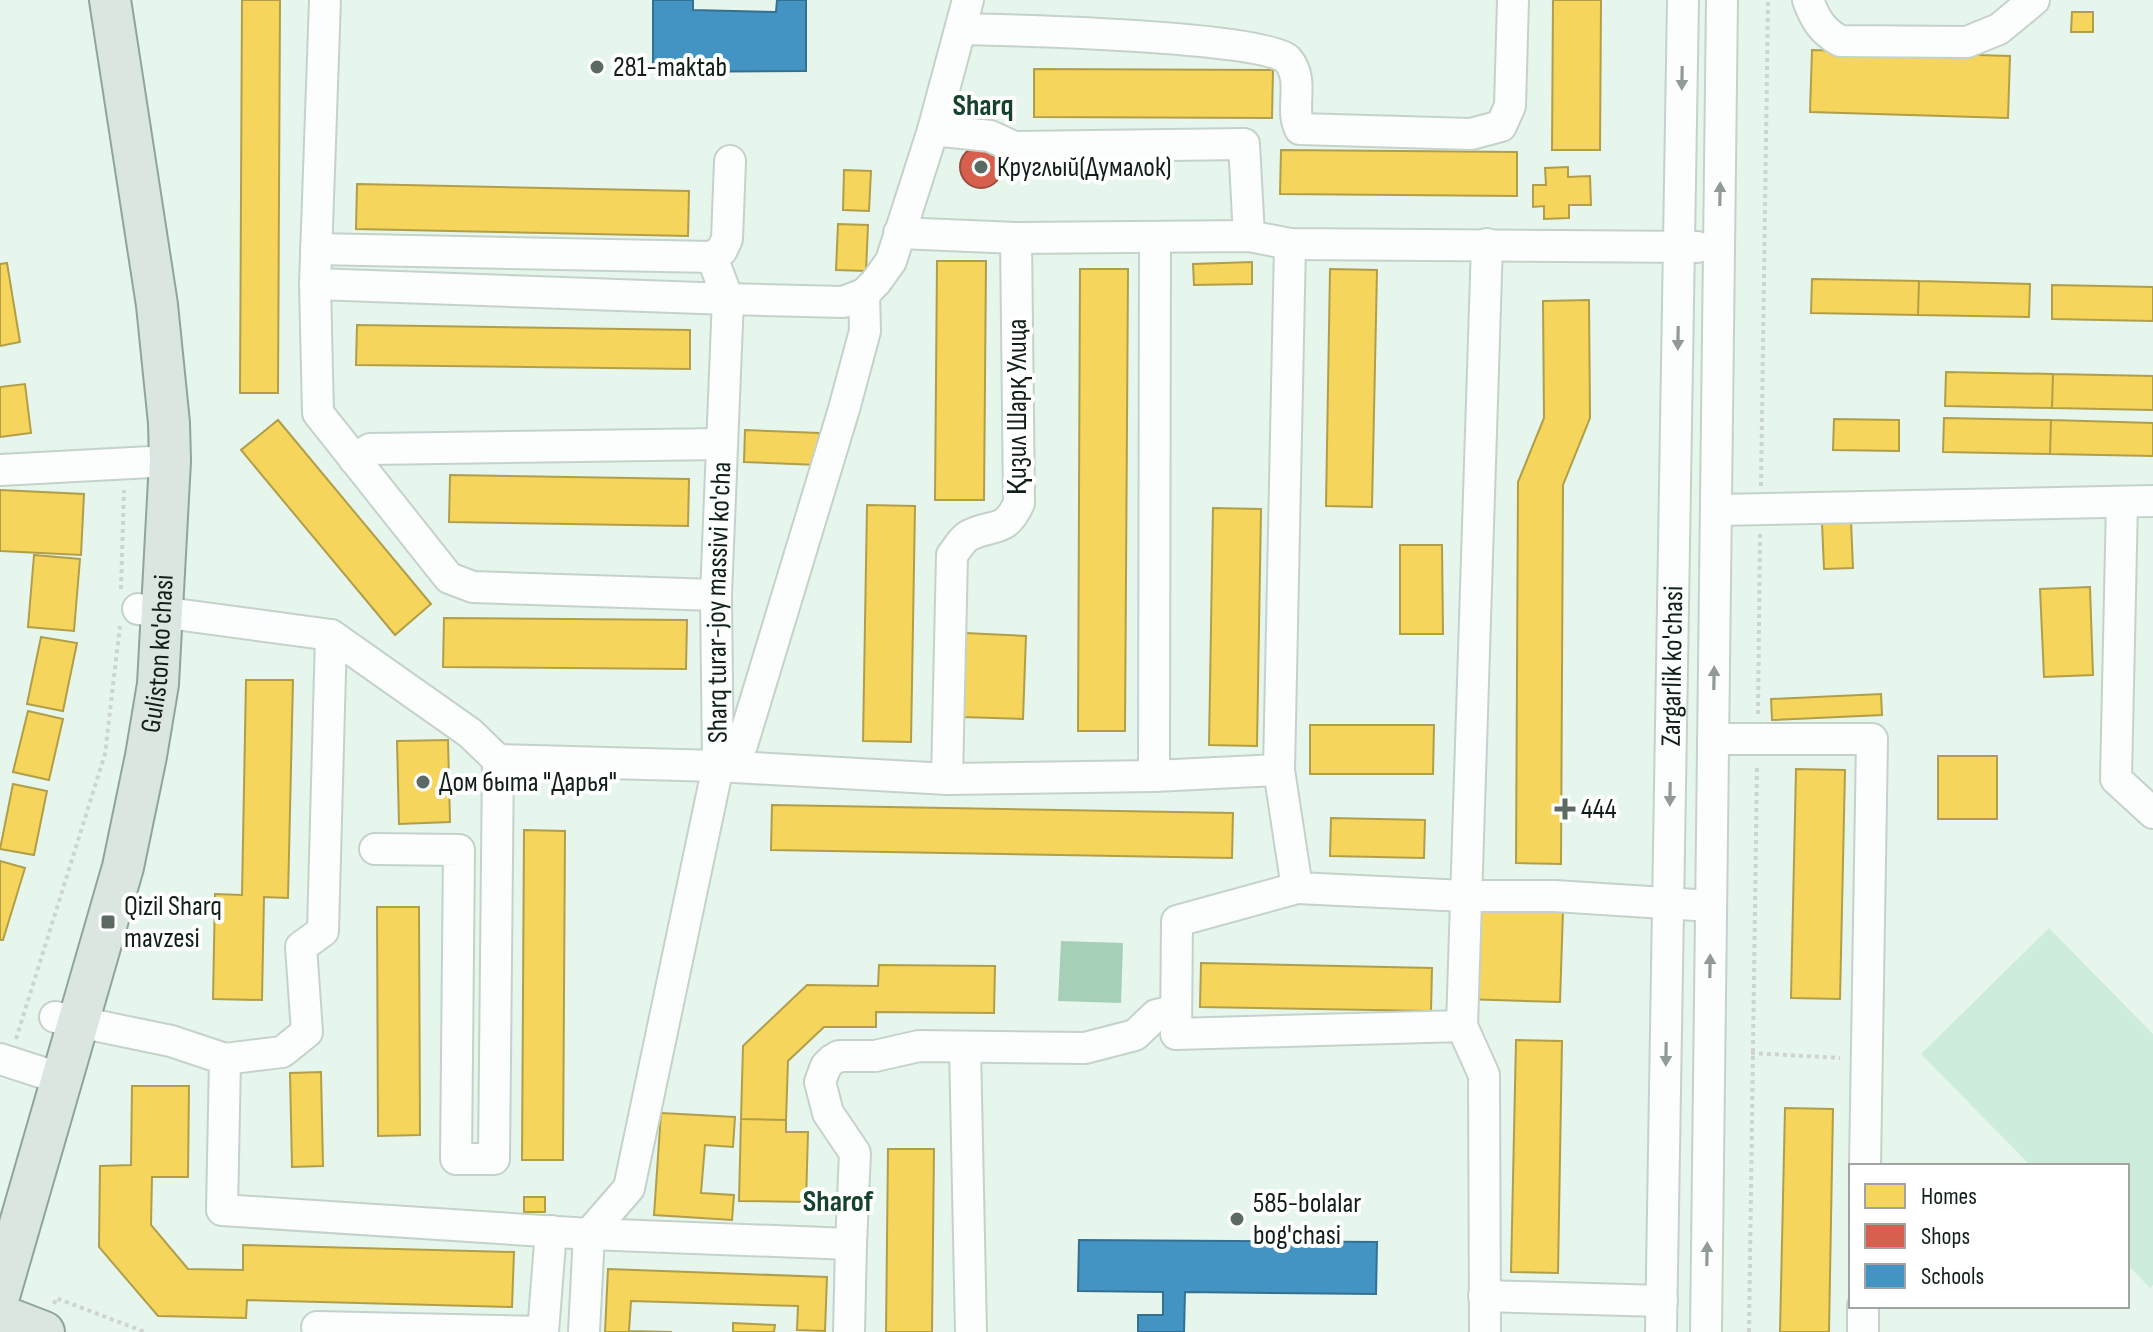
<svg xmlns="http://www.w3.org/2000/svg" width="2153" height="1332" viewBox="0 0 2153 1332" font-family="'Sofia Sans Condensed',sans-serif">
<rect width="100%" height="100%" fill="#e6f6ed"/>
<path fill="#ceecdb" d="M 2049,928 L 2153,1034 L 2153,1285 L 2150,1288 L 2127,1264 L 2127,1166 L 2031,1166 L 1921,1054 Z"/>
<path fill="#a6cfb8" d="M 1061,941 L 1123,943 L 1121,1003 L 1058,1001 Z"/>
<path fill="#f6d55c" stroke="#b19e48" stroke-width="2" d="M 242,0 L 280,0 L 278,393 L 240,393 Z
M 1553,0 L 1601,0 L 1600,150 L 1552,150 Z
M 2072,12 L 2093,12 L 2093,32 L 2071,32 Z
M 1812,50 L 2010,56 L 2008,118 L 1810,112 Z
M 1034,69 L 1273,70 L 1272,118 L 1034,117 Z
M 1281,150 L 1517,152 L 1517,196 L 1280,194 Z
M 1568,167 L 1568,177 L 1590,176 L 1591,205 L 1569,205 L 1569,218 L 1544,219 L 1544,206 L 1533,207 L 1533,185 L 1546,185 L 1545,168 Z
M 844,170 L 871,171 L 869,211 L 843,210 Z
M 357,184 L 689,191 L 688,236 L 356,229 Z
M 838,224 L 868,225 L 866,271 L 836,270 Z
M 937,261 L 986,261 L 984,500 L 935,500 Z
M 1252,262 L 1252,284 L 1194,285 L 1193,264 Z
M 7,263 L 20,342 L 0,346 L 0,264 Z
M 1080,269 L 1128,269 L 1125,731 L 1078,731 Z
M 1330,269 L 1377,270 L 1372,507 L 1326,506 Z
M 1812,279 L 1919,281 L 1918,315 L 1811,313 Z
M 1919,281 L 2030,284 L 2029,317 L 1918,315 Z
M 2052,285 L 2153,287 L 2153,321 L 2052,319 Z
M 1589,300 L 1590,418 L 1563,485 L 1561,864 L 1516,863 L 1518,482 L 1544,418 L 1543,301 Z
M 357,325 L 690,330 L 690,369 L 356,365 Z
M 1946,372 L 2053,374 L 2052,408 L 1945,406 Z
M 2053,374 L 2153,376 L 2153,410 L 2052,408 Z
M 25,384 L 31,433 L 0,437 L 0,387 Z
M 1944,418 L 2051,420 L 2050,454 L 1943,452 Z
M 1834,419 L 1899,420 L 1899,451 L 1833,450 Z
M 278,420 L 431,604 L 395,635 L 241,450 Z
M 2051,420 L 2153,423 L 2153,456 L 2050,454 Z
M 745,430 L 819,433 L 818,465 L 744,462 Z
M 450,475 L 689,479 L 688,526 L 449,522 Z
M 0,490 L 84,494 L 81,555 L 0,551 Z
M 867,505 L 915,506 L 911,742 L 863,741 Z
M 1213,508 L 1261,509 L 1257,746 L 1209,745 Z
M 1851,521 L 1853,568 L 1824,569 L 1822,523 Z
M 1400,545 L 1442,545 L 1443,634 L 1400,634 Z
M 34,555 L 80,559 L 74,631 L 28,627 Z
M 2090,587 L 2093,675 L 2044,677 L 2040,589 Z
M 444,618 L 687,620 L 686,669 L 443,667 Z
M 965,633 L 1026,636 L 1023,719 L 962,717 Z
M 41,637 L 77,643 L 63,711 L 27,704 Z
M 246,680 L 293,680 L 288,898 L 264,897 L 262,1000 L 213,999 L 215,894 L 242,895 Z
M 1881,694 L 1882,715 L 1772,720 L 1771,699 Z
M 28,711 L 63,719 L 49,780 L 13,772 Z
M 1310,725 L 1434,725 L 1433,774 L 1310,774 Z
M 448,740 L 450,822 L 399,824 L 397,741 Z
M 1938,756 L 1997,756 L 1997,819 L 1938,819 Z
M 1796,769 L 1845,770 L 1840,999 L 1791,998 Z
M 13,784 L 47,791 L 34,855 L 0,849 Z
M 772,805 L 1233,813 L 1232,858 L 771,850 Z
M 1331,818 L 1425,820 L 1424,858 L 1330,856 Z
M 524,830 L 565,831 L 563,1160 L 522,1160 Z
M 0,861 L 25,868 L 3,940 L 0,940 Z
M 377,907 L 419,907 L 420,1135 L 378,1136 Z
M 1467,907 L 1563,910 L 1560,1002 L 1463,999 Z
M 1201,963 L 1432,968 L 1431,1011 L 1200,1007 Z
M 879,965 L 995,966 L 994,1013 L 876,1012 L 876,1027 L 824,1027 L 788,1061 L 786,1120 L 741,1119 L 743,1046 L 807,985 L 878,986 Z
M 1516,1040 L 1562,1041 L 1558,1273 L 1511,1272 Z
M 321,1072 L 323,1166 L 292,1167 L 290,1073 Z
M 132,1086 L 189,1086 L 188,1177 L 152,1177 L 151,1225 L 188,1269 L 243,1270 L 243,1245 L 514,1252 L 512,1307 L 247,1300 L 246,1318 L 158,1316 L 99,1247 L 100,1166 L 131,1165 Z
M 1785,1108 L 1833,1109 L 1829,1332 L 1780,1332 Z
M 661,1113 L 735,1117 L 733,1147 L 705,1145 L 701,1193 L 734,1195 L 732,1220 L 654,1215 Z
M 741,1119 L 786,1120 L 786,1132 L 808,1132 L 806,1202 L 739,1201 Z
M 888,1149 L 934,1149 L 932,1332 L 886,1332 Z
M 524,1197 L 545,1197 L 545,1212 L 524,1212 Z
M 608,1269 L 827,1277 L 825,1331 L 797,1330 L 798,1306 L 631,1301 L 629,1331 L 672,1332 L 605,1332 Z
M 733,1323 L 775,1325 L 774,1332 L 733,1332 Z"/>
<path fill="#d6604d" stroke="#9b4c3d" stroke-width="2" d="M960 167a21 21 0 1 1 42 0a21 21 0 1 1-42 0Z"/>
<path fill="#4393c3" stroke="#347090" stroke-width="2" d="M 653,0 L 693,0 L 693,10 L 776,12 L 777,0 L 806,0 L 806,71 L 653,72 Z
M 1079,1240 L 1377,1242 L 1376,1294 L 1185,1292 L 1184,1332 L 1138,1332 L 1138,1315 L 1163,1315 L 1163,1292 L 1078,1291 Z"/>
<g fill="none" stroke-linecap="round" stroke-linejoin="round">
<defs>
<g id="minor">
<path d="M 325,0 L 315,284 L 318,413 L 449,578 L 473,587 L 716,595"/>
<path d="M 1808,0 C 1815,19 1822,31 1840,41 L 1967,42 L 1999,29 L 2034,0"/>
<path d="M 961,29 C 1006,30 1265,36 1287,59 C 1306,80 1289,108 1300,129 L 1471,134 L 1501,126 L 1510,106 L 1513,0"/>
<path d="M 933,130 L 990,136 L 1014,147 L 1244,144 L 1249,236"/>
<path d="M 899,233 L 1016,238 L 1249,236 L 1290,244 L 1697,247"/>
<path d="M 316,249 L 712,257 L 722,250 L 727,239 L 730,161"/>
<path d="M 315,284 L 728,299 L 712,257"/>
<path d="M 354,459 L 370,449 L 721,444"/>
<path d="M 0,470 L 170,461"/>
<path d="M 2122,502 L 2116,779 L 2153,813"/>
<path d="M 1716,510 L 2153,501"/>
<path d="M 138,609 L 331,635 L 470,733 L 498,760"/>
<path d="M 1713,739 L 1872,739 L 1865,1166"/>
<path d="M 718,766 L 738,751 L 742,745 L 844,409 L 865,331 L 864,294"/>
<path d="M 1279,770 L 1290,244"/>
<path d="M 1154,776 L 1155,237"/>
<path d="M 947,779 L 952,555 C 957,549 963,538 970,535 C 994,523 1005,534 1019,503 L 1016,238"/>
<path d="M 375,849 L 459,850 L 456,1159 L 494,1159 L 498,760 L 718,766 L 947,779 L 1154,776 L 1279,770 L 1297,888 L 1465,896 L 1555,896 L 1711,906"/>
<path d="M 1297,888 L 1177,921 L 1176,1034 L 1462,1026 L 1484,1075 L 1485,1332"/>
<path d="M 55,1017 L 171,1041 L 225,1059 L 282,1052 L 307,1032 L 301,947 L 323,931 L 331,635"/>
<path d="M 1462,1026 L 1487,244"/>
<path d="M 965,1047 L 971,1332"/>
<path d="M 0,1059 L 62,1079"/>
<path d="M 225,1059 L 222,1210 L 589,1234 L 851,1244 L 855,1153 L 828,1113 L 820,1082 L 826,1066 L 832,1060 L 839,1056 L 875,1056 L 919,1046 L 1085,1048 L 1135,1035 L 1156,1015 L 1176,1011"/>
<path d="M 1484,1296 L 1662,1301"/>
<path d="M 317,1327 L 543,1332"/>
<path d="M 543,1332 L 551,1231"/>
<path id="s1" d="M 584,1332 L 589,1234 L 629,1188 L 718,766 L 716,595 L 728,299 L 843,302 L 864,294 L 876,282 L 891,261 L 933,130 L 968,0"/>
<path d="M 849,1332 L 851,1244"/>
<path id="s2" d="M 1661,1332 L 1683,0"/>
<path d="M 1706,1332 L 1722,0"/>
<path d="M 1863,1332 L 1863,1306"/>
</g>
<g id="major">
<path id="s3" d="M 0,1293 L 123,867 L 146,756 L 158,684 L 170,461 L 169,423 L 157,305 L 110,0"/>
<path d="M 0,1315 L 44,1332"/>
</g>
</defs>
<use href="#minor" stroke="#c4d2ca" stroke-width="34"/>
<use href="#major" stroke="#8ea69a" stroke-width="44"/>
<path stroke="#cfd4d1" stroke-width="4" stroke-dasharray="4 4" stroke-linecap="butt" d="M 1761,486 L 1768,0
M 121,589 L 124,490
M 1758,714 L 1760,534
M 16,1039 L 105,754 L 120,626
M 1751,1053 L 1840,1058
M 54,1304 L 56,1298 L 145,1332
M 1749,1332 L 1757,766"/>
<use href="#minor" stroke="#fbfefc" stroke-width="30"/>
<use href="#major" stroke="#dbe6e1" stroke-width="40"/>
</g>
<defs><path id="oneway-solid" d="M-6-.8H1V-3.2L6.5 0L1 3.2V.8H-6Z" transform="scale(2)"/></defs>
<g fill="#929a95">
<use href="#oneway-solid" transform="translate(1682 78) rotate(91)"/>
<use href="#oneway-solid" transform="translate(1720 194) rotate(-89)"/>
<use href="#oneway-solid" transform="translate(1678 338) rotate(91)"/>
<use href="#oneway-solid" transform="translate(1714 678) rotate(-89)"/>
<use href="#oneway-solid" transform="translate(1670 794) rotate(91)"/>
<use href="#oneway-solid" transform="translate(1710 966) rotate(-89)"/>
<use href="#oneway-solid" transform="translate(1666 1054) rotate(91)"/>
<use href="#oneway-solid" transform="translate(1707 1254) rotate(-89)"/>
</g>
<g fill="#5c6a63" stroke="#fff" stroke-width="3">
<circle cx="597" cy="67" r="8"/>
<circle cx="981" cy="167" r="8"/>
<circle cx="423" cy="782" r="8"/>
<path d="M1561 797h8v8h8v8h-8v8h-8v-8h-8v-8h8z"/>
<rect x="100" y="914" width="16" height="16" rx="4"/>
<circle cx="1237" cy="1219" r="8"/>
</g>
<g text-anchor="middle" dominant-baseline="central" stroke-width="8" stroke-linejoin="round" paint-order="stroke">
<g font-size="28" fill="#111f18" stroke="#fff" text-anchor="start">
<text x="613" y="67">281-maktab</text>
<text x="997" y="167">Круглый(Думалок)</text>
<text x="439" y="782">Дом быта "Дарья"</text>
<text x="1581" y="809">444</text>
<text x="124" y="906">Qizil Sharq<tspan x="124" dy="32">mavzesi</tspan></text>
<text x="1253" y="1203">585-bolalar<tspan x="1253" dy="32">bog'chasi</tspan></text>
</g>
<g font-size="28" fill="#111f18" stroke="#fff">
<text transform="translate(1017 407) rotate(-90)">Қизил Шарқ Улица</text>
<text stroke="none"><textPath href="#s1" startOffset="754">Sharq turar-joy massivi ko'cha</textPath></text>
<text stroke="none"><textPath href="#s3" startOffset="660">Guliston ko'chasi</textPath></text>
<text stroke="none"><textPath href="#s2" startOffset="666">Zargarlik ko'chasi</textPath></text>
</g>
<g font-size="30" font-weight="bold" fill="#17422e" stroke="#fff">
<text x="983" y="106">Sharq</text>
<text x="838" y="1202">Sharof</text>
</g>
</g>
<rect x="1849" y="1164" width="280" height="144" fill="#ffffff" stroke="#a0a5a3" stroke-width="2"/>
<rect x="1865" y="1184" width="40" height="24" fill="#f6d55c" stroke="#a0a5a3" stroke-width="2"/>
<text x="1921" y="1204" font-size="24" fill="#111f18">Homes</text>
<rect x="1865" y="1224" width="40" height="24" fill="#d6604d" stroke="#a0a5a3" stroke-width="2"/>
<text x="1921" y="1244" font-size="24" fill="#111f18">Shops</text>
<rect x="1865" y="1264" width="40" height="24" fill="#4393c3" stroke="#a0a5a3" stroke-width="2"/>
<text x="1921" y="1284" font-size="24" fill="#111f18">Schools</text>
</svg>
